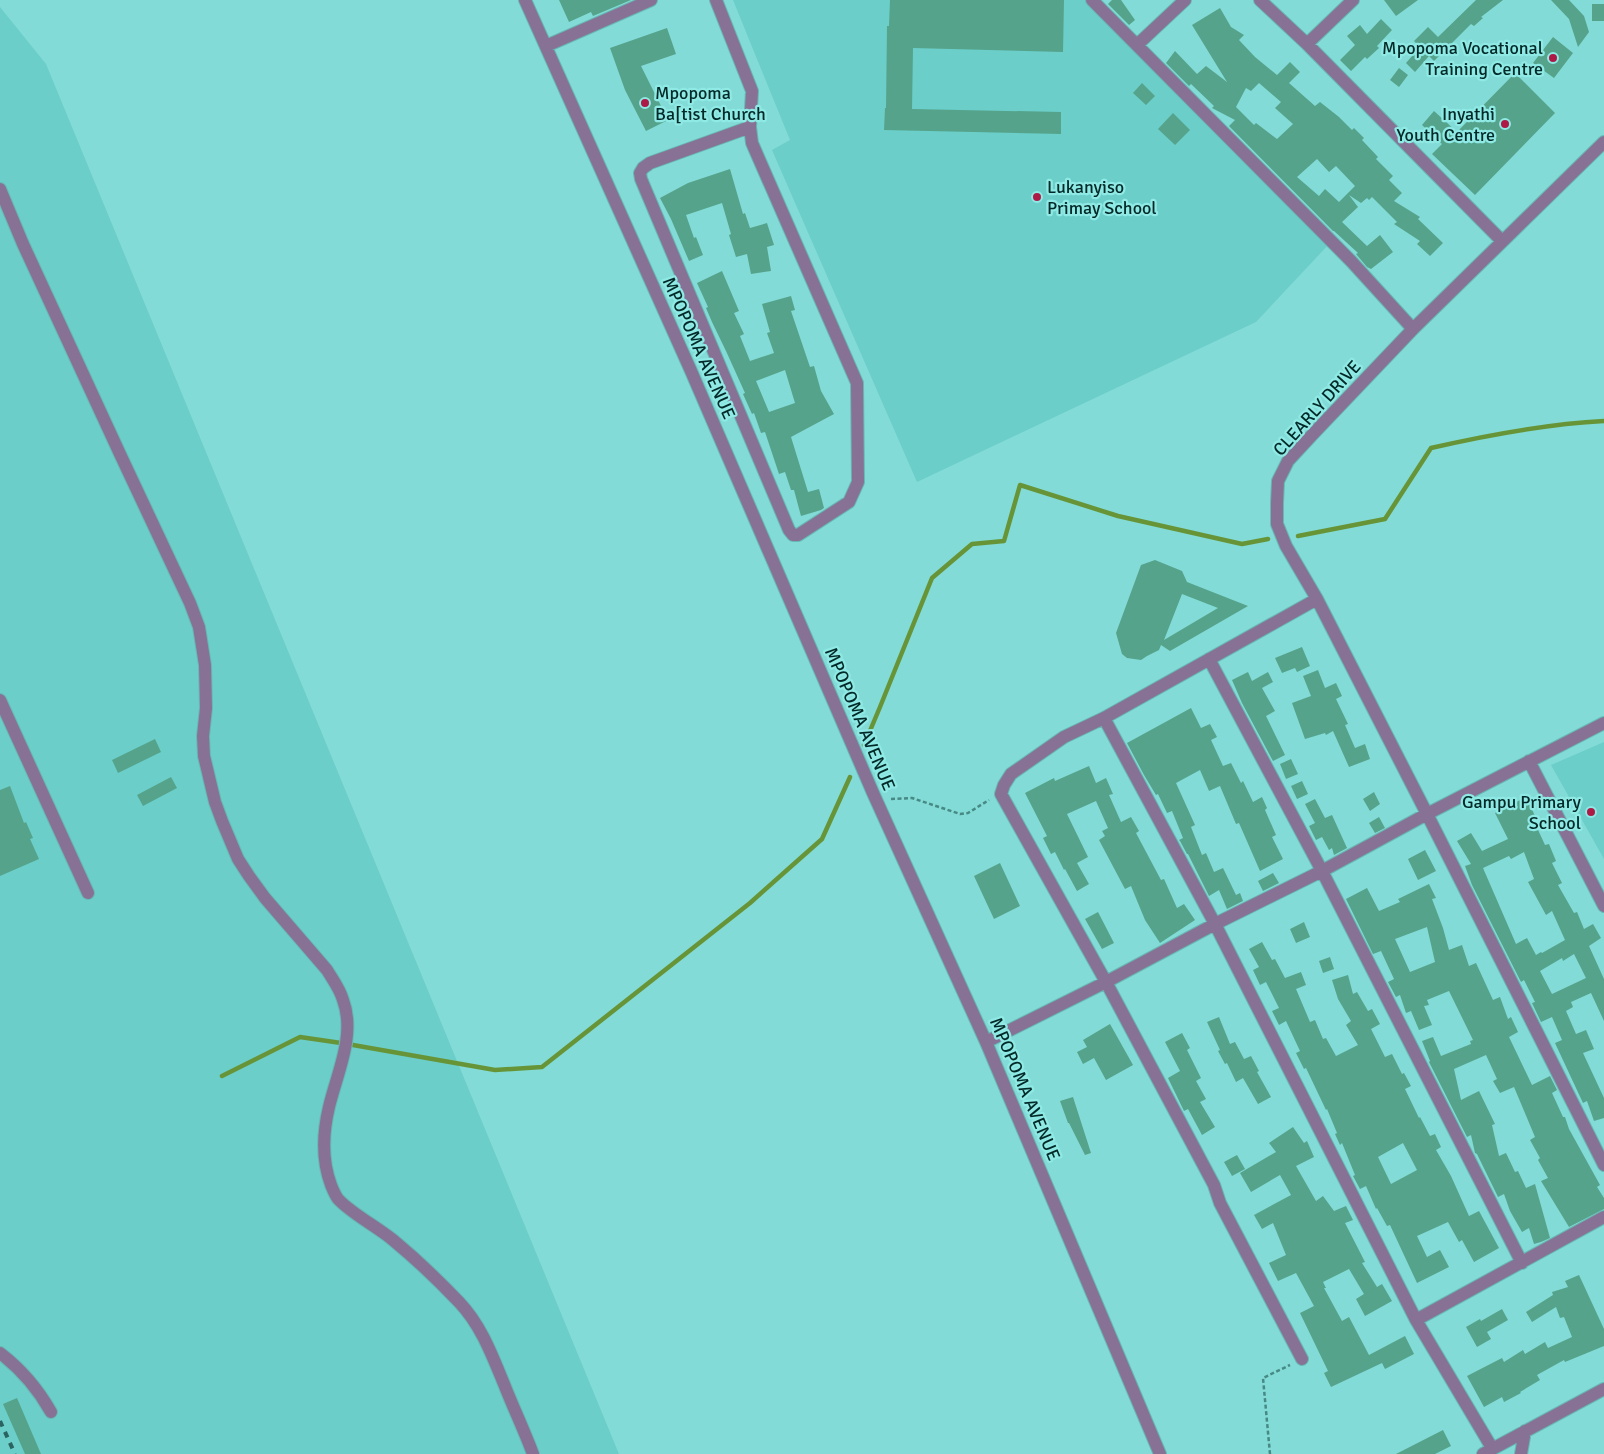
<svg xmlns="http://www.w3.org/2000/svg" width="1604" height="1454" viewBox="0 0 1604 1454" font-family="Signika,sans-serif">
<rect width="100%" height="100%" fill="#82dbd6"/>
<path fill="#6bcec9" d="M 733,0 L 1085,0 L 1330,243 L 1256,322 L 917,482 L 772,150 L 790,140 Z
M 0,7 L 46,64 L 619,1454 L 0,1454 Z
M 1604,742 L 1604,859 L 1551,765 Z"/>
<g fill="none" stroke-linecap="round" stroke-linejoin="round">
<path stroke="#689438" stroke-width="4.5" d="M 1298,536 L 1385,519 L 1431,448 C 1488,435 1545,424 1604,421
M 864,745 L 880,707 L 932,578 L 972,544 L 1004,541 L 1020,485 L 1118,516 L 1242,544 L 1268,539
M 353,1045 L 495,1070 L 542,1067 L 750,903 L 822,839 L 850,777
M 222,1076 L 300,1037 L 341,1043"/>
</g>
<path fill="#55a38b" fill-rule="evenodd" d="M 559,0 L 631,0 L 593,16 L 591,12 L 569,22 Z
M 890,0 L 1064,0 L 1063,52 L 913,48 L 912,109 L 1061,112 L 1061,134 L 884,130 L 885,108 L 886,108 L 887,26 L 889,26 Z
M 1112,0 L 1121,0 L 1135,20 L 1129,25 L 1108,4 Z
M 1384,0 L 1418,0 L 1396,16 Z
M 1476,0 L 1503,0 L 1481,17 L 1483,18 L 1474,26 L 1471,24 L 1434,61 L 1429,56 L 1415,72 L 1406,63 L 1420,47 L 1414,41 L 1428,27 L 1438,37 Z
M 1551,0 L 1569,0 L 1584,16 L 1589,32 L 1578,47 L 1569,19 Z
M 1592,4 L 1604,4 L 1604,21 L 1592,21 Z
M 1220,8 L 1231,27 L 1244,35 L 1239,40 L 1255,57 L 1277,75 L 1290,62 L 1300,72 L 1289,83 L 1315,106 L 1320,102 L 1339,117 L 1352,130 L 1354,128 L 1364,138 L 1362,140 L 1378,157 L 1376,159 L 1393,176 L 1389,180 L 1402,193 L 1394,201 L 1420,217 L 1418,219 L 1443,243 L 1430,256 L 1417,244 L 1420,241 L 1394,224 L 1397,222 L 1372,197 L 1369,200 L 1367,198 L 1361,203 L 1349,195 L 1358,207 L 1342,222 L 1367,246 L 1380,235 L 1393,252 L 1371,269 L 1367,267 L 1356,254 L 1358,253 L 1334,231 L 1333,231 L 1229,126 L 1235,120 L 1212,108 L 1214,106 L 1191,84 L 1189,86 L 1166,63 L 1175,51 L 1197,74 L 1206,66 L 1227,82 L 1192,25 ZM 1259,83 L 1281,102 L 1275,108 L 1293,124 L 1277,139 L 1256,123 L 1254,125 L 1236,107 L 1246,88 L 1251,91 ZM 1317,159 L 1329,172 L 1336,166 L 1355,186 L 1339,202 L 1325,189 L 1319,196 L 1297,177 Z
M 1381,19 L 1392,30 L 1377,46 L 1379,48 L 1367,59 L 1365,57 L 1351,71 L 1340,60 L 1355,45 L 1347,36 L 1360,25 L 1367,34 Z
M 667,28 L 676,54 L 641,66 L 668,120 L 646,131 L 625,90 L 610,48 Z
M 1553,37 L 1573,53 L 1554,78 L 1533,63 Z
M 1399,68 L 1408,75 L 1399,87 L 1390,80 Z
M 1515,73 L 1555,113 L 1475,195 L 1432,154 L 1442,144 L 1422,125 L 1434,111 L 1457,132 Z
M 1142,83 L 1155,96 L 1146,105 L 1133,93 Z
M 1173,113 L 1190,130 L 1175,145 L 1158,129 Z
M 730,169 L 743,214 L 745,213 L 750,228 L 767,223 L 774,245 L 767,247 L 771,271 L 751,274 L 747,254 L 736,257 L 729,235 L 731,234 L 722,203 L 686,215 L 694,238 L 696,237 L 703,255 L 689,261 L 671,219 L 660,198 L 688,183 Z
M 722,271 L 739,311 L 734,313 L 744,334 L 740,336 L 750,361 L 774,353 L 767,333 L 770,332 L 762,304 L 791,296 L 795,310 L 791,311 L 810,367 L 814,366 L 821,391 L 834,414 L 791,437 L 808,492 L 819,489 L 824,508 L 821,510 L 801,516 L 794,490 L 791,490 L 785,472 L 779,474 L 765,432 L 761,433 L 754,413 L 752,414 L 743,394 L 745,393 L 726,351 L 712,322 L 706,308 L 708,307 L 697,283 ZM 785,370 L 795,403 L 769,412 L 756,381 Z
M 1155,560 L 1182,571 L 1187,582 L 1248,606 L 1170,651 L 1161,645 L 1159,650 L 1147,656 L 1141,660 L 1127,658 L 1122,654 L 1116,633 L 1141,565 ZM 1182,594 L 1218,608 L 1164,640 Z
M 1302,647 L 1310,666 L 1297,672 L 1295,668 L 1282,673 L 1275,658 Z
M 1318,670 L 1325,688 L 1336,683 L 1342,696 L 1336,699 L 1348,724 L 1345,725 L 1355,748 L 1365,744 L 1370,759 L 1349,767 L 1333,731 L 1326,735 L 1325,733 L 1305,739 L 1292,703 L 1311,696 L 1303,676 Z
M 1248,672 L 1252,681 L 1268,672 L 1273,682 L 1262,688 L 1275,711 L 1266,716 L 1285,755 L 1273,761 L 1242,703 L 1232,680 Z
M 1191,708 L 1201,728 L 1210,724 L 1217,737 L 1211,740 L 1223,766 L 1231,763 L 1241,783 L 1243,781 L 1253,802 L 1262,797 L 1267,808 L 1265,810 L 1276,835 L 1272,837 L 1283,859 L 1260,871 L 1239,823 L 1236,824 L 1220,786 L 1209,791 L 1200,770 L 1176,783 L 1195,825 L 1191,827 L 1202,855 L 1206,853 L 1214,872 L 1223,868 L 1236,895 L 1240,893 L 1243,901 L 1227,909 L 1219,890 L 1209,896 L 1188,854 L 1187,854 L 1180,841 L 1179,840 L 1183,838 L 1172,811 L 1167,813 L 1158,794 L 1156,795 L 1144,775 L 1127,743 Z
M 155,739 L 161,752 L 118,773 L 112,760 Z
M 1291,759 L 1298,774 L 1286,779 L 1280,764 Z
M 1089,766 L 1096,783 L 1106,778 L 1113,794 L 1109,795 L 1121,822 L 1131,817 L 1139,831 L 1136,833 L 1161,880 L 1164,879 L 1177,908 L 1184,904 L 1195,920 L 1160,943 L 1145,920 L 1131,886 L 1125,889 L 1099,840 L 1105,836 L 1102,831 L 1108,828 L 1096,801 L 1067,814 L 1088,857 L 1077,863 L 1089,884 L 1077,891 L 1065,869 L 1064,870 L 1055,852 L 1051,854 L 1043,838 L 1047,836 L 1025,793 L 1054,778 L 1055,781 Z
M 171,777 L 177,788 L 143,806 L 137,795 Z
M 1302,781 L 1308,794 L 1297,799 L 1291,786 Z
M 10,786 L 24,823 L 26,822 L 33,838 L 30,839 L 39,859 L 0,876 L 0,790 Z
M 1374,792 L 1380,804 L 1370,811 L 1363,799 Z
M 1526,797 L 1536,818 L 1533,819 L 1545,845 L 1549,844 L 1556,861 L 1552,863 L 1562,883 L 1558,885 L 1574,913 L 1577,912 L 1584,929 L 1593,924 L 1601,938 L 1589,946 L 1604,979 L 1604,1021 L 1591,993 L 1571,1002 L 1573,1007 L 1566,1011 L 1576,1034 L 1586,1030 L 1594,1049 L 1583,1053 L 1604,1098 L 1604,1118 L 1594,1121 L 1587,1101 L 1583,1103 L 1555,1043 L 1562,1040 L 1552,1017 L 1541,1022 L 1532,1003 L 1535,1002 L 1524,980 L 1521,982 L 1472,885 L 1465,866 L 1471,864 L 1457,841 L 1471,833 L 1482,851 L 1508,839 L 1495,813 ZM 1524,852 L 1534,879 L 1528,882 L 1546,915 L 1552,911 L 1565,940 L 1542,953 L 1541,952 L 1536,955 L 1527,938 L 1516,944 L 1483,868 L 1509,856 L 1511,859 ZM 1574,954 L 1586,978 L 1552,994 L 1540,971 L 1562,958 L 1563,961 Z
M 1315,799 L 1325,818 L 1332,815 L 1347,848 L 1334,855 L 1332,848 L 1329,850 L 1322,837 L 1316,840 L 1309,826 L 1315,823 L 1305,804 Z
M 1379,817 L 1385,828 L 1375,833 L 1369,823 Z
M 1425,850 L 1436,871 L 1418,880 L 1408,859 Z
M 1000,863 L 1020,906 L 994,919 L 974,876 Z
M 1273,873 L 1279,883 L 1263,891 L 1258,881 Z
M 1429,884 L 1436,898 L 1432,899 L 1443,928 L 1449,950 L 1462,945 L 1469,966 L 1476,963 L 1493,1000 L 1500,997 L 1508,1019 L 1511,1017 L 1518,1032 L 1509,1037 L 1532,1085 L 1550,1076 L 1557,1090 L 1552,1093 L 1563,1117 L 1565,1117 L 1569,1129 L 1600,1185 L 1597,1187 L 1604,1198 L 1604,1209 L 1569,1227 L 1541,1181 L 1548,1178 L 1538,1160 L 1540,1158 L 1530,1140 L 1535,1137 L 1514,1087 L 1500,1093 L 1493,1081 L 1497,1079 L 1486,1055 L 1454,1069 L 1461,1100 L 1479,1091 L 1495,1124 L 1492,1125 L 1499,1156 L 1506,1153 L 1515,1172 L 1518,1171 L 1526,1188 L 1535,1184 L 1550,1238 L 1541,1242 L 1534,1244 L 1529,1228 L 1522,1232 L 1510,1211 L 1504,1194 L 1498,1197 L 1477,1154 L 1475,1153 L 1471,1135 L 1467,1137 L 1429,1062 L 1430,1061 L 1422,1041 L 1433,1037 L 1441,1056 L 1471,1044 L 1470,1041 L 1473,1040 L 1449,991 L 1427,1000 L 1429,1005 L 1424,1006 L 1432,1025 L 1419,1030 L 1411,1011 L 1406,1013 L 1400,995 L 1396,997 L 1388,982 L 1394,979 L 1381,951 L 1373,954 L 1346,899 L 1367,888 L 1379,911 L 1400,902 L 1398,899 ZM 1427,927 L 1435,962 L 1410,972 L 1395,939 Z
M 1098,912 L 1114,943 L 1102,949 L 1085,919 Z
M 1304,922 L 1310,937 L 1296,943 L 1290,929 Z
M 1262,942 L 1272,960 L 1275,959 L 1285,978 L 1301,972 L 1306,985 L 1296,989 L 1310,1022 L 1315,1020 L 1323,1039 L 1326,1038 L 1336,1056 L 1358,1045 L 1346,1025 L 1351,1021 L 1338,999 L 1332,980 L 1348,975 L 1353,994 L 1357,992 L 1368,1011 L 1372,1009 L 1380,1024 L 1371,1029 L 1385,1057 L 1392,1054 L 1402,1074 L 1404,1073 L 1411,1086 L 1405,1089 L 1419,1118 L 1420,1117 L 1430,1136 L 1435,1134 L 1441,1147 L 1436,1150 L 1451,1176 L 1469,1216 L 1479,1211 L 1499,1248 L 1474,1262 L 1462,1240 L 1459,1242 L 1448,1222 L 1417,1236 L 1427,1257 L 1440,1250 L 1449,1267 L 1417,1283 L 1390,1225 L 1387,1226 L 1377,1208 L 1376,1209 L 1366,1186 L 1360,1189 L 1353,1176 L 1355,1175 L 1342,1143 L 1340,1145 L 1335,1134 L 1337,1133 L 1327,1109 L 1326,1110 L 1306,1068 L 1304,1069 L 1296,1053 L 1300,1051 L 1286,1021 L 1279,1025 L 1272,1011 L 1279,1008 L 1266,982 L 1260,985 L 1253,970 L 1259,967 L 1249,949 ZM 1403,1143 L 1417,1170 L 1391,1184 L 1378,1157 Z
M 1330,957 L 1334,969 L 1323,973 L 1319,961 Z
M 1219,1017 L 1230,1044 L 1235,1042 L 1244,1059 L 1251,1056 L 1259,1071 L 1257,1072 L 1271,1097 L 1258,1104 L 1243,1078 L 1236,1082 L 1227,1063 L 1225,1064 L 1218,1051 L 1220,1050 L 1207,1022 Z
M 1110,1024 L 1133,1065 L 1106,1080 L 1094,1058 L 1083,1064 L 1077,1052 L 1087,1047 L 1083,1040 Z
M 1182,1033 L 1190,1048 L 1187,1050 L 1201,1078 L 1196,1081 L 1206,1099 L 1200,1102 L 1215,1127 L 1202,1135 L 1188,1109 L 1184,1111 L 1168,1078 L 1180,1071 L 1165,1042 Z
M 1073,1097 L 1091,1153 L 1085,1155 L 1069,1123 L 1068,1123 L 1060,1101 Z
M 1293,1127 L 1304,1143 L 1307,1141 L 1314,1157 L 1296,1166 L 1316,1201 L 1323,1196 L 1334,1211 L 1346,1206 L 1353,1220 L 1345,1223 L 1365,1262 L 1362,1263 L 1377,1287 L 1382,1284 L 1392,1301 L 1365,1316 L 1356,1299 L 1364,1294 L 1349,1269 L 1323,1282 L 1326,1288 L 1324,1288 L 1342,1321 L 1349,1317 L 1369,1355 L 1405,1336 L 1414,1354 L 1385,1369 L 1382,1363 L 1331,1387 L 1324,1373 L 1328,1371 L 1300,1313 L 1314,1306 L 1296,1273 L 1278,1281 L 1269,1263 L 1286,1255 L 1273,1223 L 1262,1229 L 1254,1215 L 1291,1195 L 1280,1175 L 1251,1192 L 1240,1173 L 1276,1152 L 1269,1143 Z
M 1237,1155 L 1245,1169 L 1232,1176 L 1224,1162 Z
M 1579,1275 L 1604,1329 L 1604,1346 L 1565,1362 L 1564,1360 L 1537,1375 L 1540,1380 L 1520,1392 L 1521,1393 L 1504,1402 L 1502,1397 L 1484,1407 L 1467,1376 L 1502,1358 L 1504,1362 L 1523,1350 L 1525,1354 L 1545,1342 L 1548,1348 L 1572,1337 L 1564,1317 L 1560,1318 L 1556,1307 L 1532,1322 L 1526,1312 L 1553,1295 L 1552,1292 L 1568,1287 L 1565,1281 Z
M 1502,1309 L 1508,1320 L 1487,1332 L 1491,1339 L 1477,1347 L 1466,1327 L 1480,1319 L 1481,1321 Z
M 17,1398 L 41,1454 L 25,1454 L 3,1404 Z
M 1443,1430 L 1451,1446 L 1435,1454 L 1396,1454 Z"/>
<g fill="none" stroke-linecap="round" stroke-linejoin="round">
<defs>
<path id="minor" d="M 525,0 L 691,371 L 873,793 L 986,1042 L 1160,1454
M 716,0 L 752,91 L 750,127 L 752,143 L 857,383 L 858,482 L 849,502 L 798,535 L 793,535 L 789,530 L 641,179 L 640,173 L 643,168 L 650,163 L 750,127
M 1092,0 L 1351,261 L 1413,329
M 1260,0 L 1307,44 L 1502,241
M 1307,44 L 1353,0
M 1137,45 L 1185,0
M 546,46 L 651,0
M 1604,142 L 1413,329 L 1313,434 L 1288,461 L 1278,481 L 1277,503 L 1277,524 L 1286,546 L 1317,599 L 1427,814 L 1604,1165
M 0,189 L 23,244 L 120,454 L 190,603 L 199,627 L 205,665 L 206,708 L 203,736 L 204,756 L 215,802 L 222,821 L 238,859 L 249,876 L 265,898 L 327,970 C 333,980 340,989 343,1000 C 356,1035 337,1073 329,1107 C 323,1132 322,1161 331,1185 C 333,1190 335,1195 338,1199 C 352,1214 376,1226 393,1240 C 416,1259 438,1280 459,1302 C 481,1325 492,1355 504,1384 C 513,1407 524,1430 533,1454
M 1209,659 L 1322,871 L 1522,1263
M 0,700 L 88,893
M 1104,718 L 1215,924 L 1416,1320 L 1492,1448
M 1529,761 L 1604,906
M 986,1042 L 1106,982 L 1215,924 L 1322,871 L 1427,814 L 1604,723
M 1416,1320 L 1604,1217
M 0,1353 C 21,1369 38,1389 51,1412
M 1302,1359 L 1220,1203 L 1214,1185 L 1106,982 L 1001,794 L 1004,785 L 1011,774 L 1064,737 L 1104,718 L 1317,599
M 1483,1454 L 1604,1389
M 1521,1454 L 1525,1431"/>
</defs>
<use href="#minor" stroke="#68b7b3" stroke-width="14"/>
<path stroke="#468985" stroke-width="2.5" stroke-dasharray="4 2.5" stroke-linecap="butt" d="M 891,799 L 912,798 L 960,814 L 968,813 L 989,800
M 1270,1454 L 1263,1378 L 1290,1365"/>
<use href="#minor" stroke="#877296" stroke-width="12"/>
<path stroke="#2b6360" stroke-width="4" stroke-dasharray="6 6" stroke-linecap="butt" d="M 0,1421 L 15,1454"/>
</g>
<g fill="#ad1a46" stroke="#8fe9e4" stroke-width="2">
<circle cx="1553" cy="58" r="5"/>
<circle cx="645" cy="103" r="5"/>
<circle cx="1505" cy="124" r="5"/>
<circle cx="1037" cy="197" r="5"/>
<circle cx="1591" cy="812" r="5"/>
</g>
<g text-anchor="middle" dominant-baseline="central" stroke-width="4.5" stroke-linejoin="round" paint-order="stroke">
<g font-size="18" fill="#012927" stroke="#8fe9e4" text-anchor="end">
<text x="1543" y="48">Mpopoma Vocational<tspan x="1543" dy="21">Training Centre</tspan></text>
<text x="655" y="93" text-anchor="start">Mpopoma<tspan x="655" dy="21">Ba[tist Church</tspan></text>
<text x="1495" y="114">Inyathi<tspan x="1495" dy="21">Youth Centre</tspan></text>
<text x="1047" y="187" text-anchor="start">Lukanyiso<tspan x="1047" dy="21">Primay School</tspan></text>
<text x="1581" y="802">Gampu Primary<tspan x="1581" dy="21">School</tspan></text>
</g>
<g font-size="18" fill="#012927" stroke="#8fe9e4">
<text transform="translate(699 348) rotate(66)">MPOPOMA AVENUE</text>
<text transform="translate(1317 408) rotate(-48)">CLEARLY DRIVE</text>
<text transform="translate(860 719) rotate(67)">MPOPOMA AVENUE</text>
<text transform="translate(1025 1089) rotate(67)">MPOPOMA AVENUE</text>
</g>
</g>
</svg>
